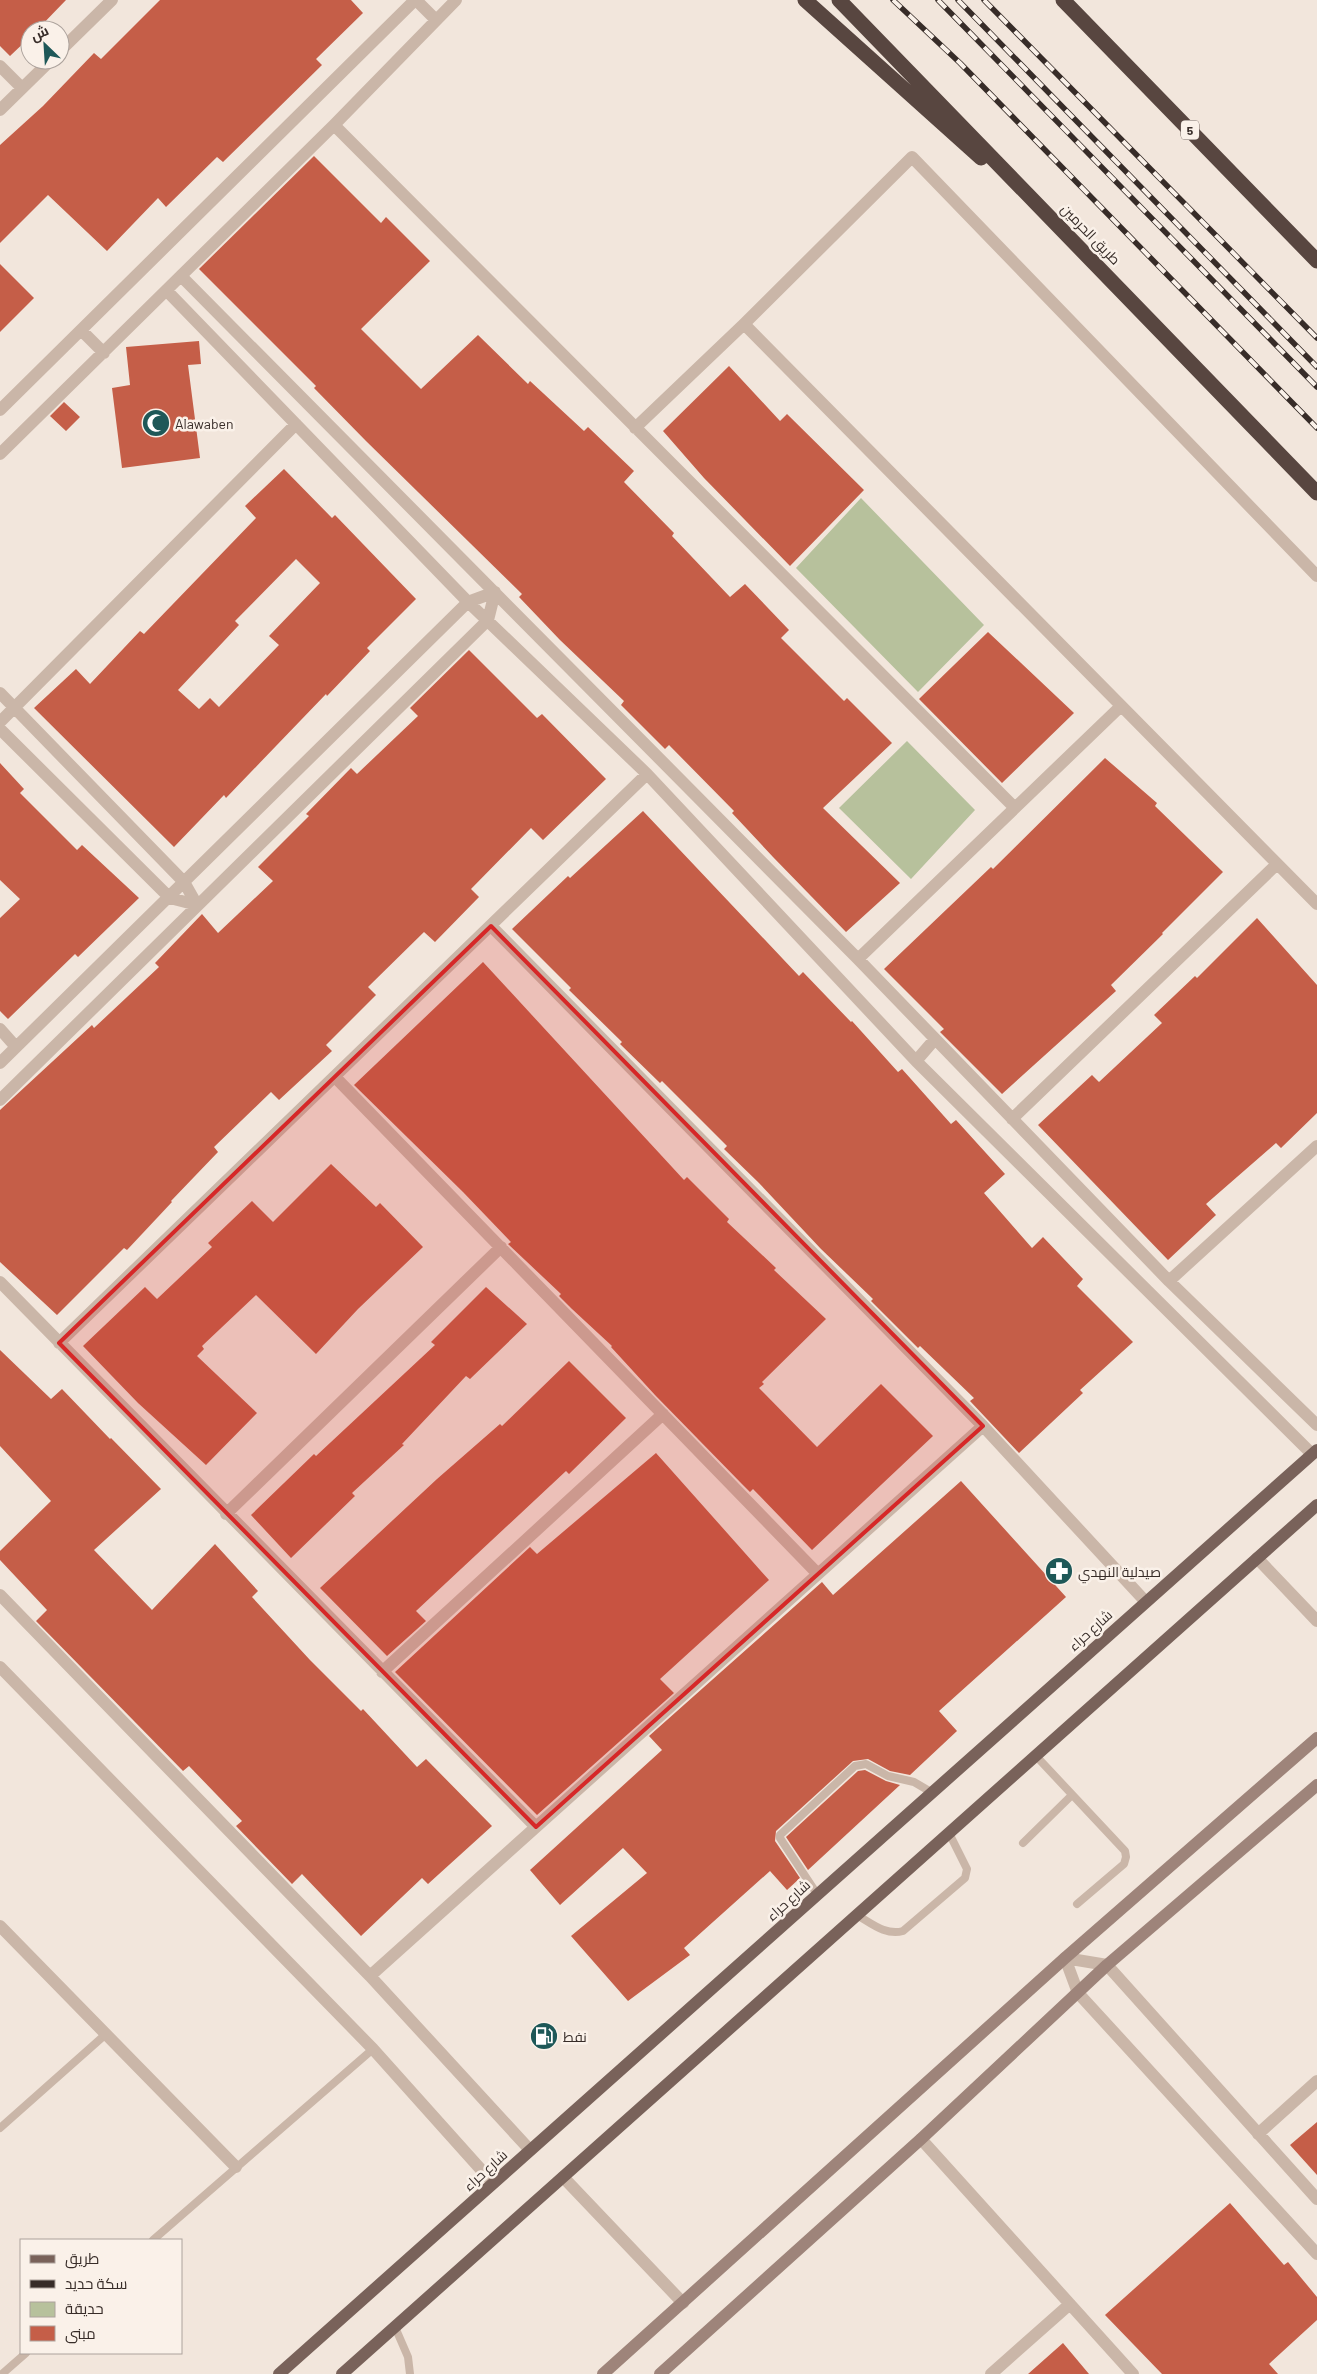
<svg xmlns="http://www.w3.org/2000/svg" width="1317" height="2374" viewBox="0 0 1317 2374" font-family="Barlow,Cairo,sans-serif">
<rect width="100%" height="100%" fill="#f2e6dc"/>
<path fill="#b7c19c" d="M 861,498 L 984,625 L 918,692 L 796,568 Z
M 907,741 L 975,810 L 911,879 L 839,808 Z"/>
<path fill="#c55e48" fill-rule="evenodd" d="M 0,0 L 66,0 L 37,30 L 30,30 L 30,37 L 10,56 L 0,46 Z
M 160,0 L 351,0 L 363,13 L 316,59 L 322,65 L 223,162 L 217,157 L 166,207 L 158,198 L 107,251 L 48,195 L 0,243 L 0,145 L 43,106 L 94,53 L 101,59 Z
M 314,156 L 381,223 L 386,217 L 430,261 L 361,329 L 421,389 L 478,335 L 528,384 L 530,381 L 584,431 L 588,427 L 634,471 L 624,482 L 674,533 L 672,536 L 730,597 L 745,584 L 789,630 L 781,638 L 844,701 L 847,698 L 892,743 L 823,808 L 900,883 L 846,932 L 773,857 L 732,813 L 734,811 L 669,745 L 665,749 L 621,705 L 624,701 L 560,640 L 519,597 L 522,594 L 366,441 L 314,388 L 316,386 L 199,269 Z
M 0,264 L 34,298 L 0,332 Z
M 199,341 L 201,364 L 188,365 L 200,458 L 122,468 L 112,388 L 130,385 L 126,347 Z
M 729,366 L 780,421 L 787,414 L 864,490 L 790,566 L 704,478 L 663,431 Z
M 64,402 L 80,417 L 66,431 L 50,416 Z
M 284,469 L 332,518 L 335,515 L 416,599 L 367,648 L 370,651 L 327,696 L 326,694 L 226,798 L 224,795 L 174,847 L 34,708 L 76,669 L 90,684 L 140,631 L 144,634 L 256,518 L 245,506 ZM 296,559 L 320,583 L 269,636 L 279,645 L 219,707 L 210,698 L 199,709 L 178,690 L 239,625 L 235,621 Z
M 988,632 L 1074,713 L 1002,783 L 919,699 Z
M 469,650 L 537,718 L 542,714 L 606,779 L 543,840 L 531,828 L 471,889 L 479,897 L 435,942 L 424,932 L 368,987 L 376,995 L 326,1045 L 332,1051 L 279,1100 L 271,1092 L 214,1147 L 218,1152 L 171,1201 L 172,1202 L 127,1250 L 124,1248 L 57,1315 L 0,1262 L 0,1110 L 92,1025 L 94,1028 L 159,967 L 155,963 L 202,914 L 218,933 L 273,881 L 258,867 L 309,816 L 306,814 L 351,768 L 357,774 L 418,716 L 410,708 Z
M 1105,758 L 1157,803 L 1155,806 L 1223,872 L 1162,933 L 1163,934 L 1111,985 L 1116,991 L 1002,1094 L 940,1032 L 944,1029 L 884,969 L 991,867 L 993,869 Z
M 0,763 L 24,789 L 20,793 L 77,850 L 82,845 L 139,898 L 78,957 L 75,954 L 8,1019 L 0,1011 L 0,918 L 20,899 L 0,880 Z
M 643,811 L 799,976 L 803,972 L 851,1022 L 852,1021 L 898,1072 L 902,1069 L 951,1124 L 956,1120 L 1005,1174 L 984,1193 L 1032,1248 L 1043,1237 L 1083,1279 L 1077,1286 L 1133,1342 L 1080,1390 L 1083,1393 L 1019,1453 L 970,1401 L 974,1398 L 920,1346 L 918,1348 L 871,1301 L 873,1299 L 821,1249 L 759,1183 L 724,1149 L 727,1146 L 662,1081 L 660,1083 L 620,1044 L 622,1042 L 569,990 L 571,988 L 512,929 L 568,876 L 570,878 Z
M 1257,918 L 1317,985 L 1317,1113 L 1281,1148 L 1276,1143 L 1206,1204 L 1216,1215 L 1168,1260 L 1038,1125 L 1092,1075 L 1099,1082 L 1162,1023 L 1154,1015 L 1195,976 L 1197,978 Z
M 483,962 L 684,1180 L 687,1177 L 729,1219 L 727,1222 L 776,1268 L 774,1270 L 826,1319 L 762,1382 L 764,1384 L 759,1388 L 817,1447 L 881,1384 L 933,1436 L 812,1550 L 753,1489 L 750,1492 L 740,1482 L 655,1395 L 611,1347 L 612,1346 L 572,1309 L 559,1296 L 561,1294 L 508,1244 L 511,1242 L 463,1192 L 354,1085 Z
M 331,1164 L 376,1207 L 380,1203 L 423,1247 L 358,1309 L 316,1354 L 256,1295 L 202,1346 L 204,1349 L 197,1356 L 257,1413 L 206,1465 L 138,1403 L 83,1346 L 145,1287 L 157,1299 L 212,1247 L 208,1243 L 252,1201 L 273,1222 Z
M 486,1287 L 527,1324 L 470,1379 L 466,1376 L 402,1444 L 404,1445 L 352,1493 L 355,1496 L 291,1558 L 251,1515 L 314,1454 L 316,1456 L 435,1345 L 431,1342 Z
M 0,1350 L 51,1399 L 62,1389 L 110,1439 L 111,1438 L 161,1489 L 94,1550 L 152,1610 L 215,1544 L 258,1591 L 252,1597 L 310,1660 L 361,1711 L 363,1709 L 417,1767 L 426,1759 L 492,1826 L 428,1884 L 422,1878 L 361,1936 L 302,1874 L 292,1884 L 236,1826 L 242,1821 L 189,1766 L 183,1771 L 36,1621 L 47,1610 L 0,1560 L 0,1551 L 51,1501 L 0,1446 Z
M 569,1361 L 626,1418 L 569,1474 L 566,1471 L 416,1611 L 426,1621 L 387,1656 L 320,1588 L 437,1479 L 500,1424 L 502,1426 Z
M 656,1453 L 769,1580 L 660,1679 L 674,1693 L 537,1815 L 395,1672 L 530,1547 L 537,1554 Z
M 961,1481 L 1066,1597 L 939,1711 L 957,1731 L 910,1775 L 890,1771 L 868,1759 L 853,1761 L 776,1831 L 775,1841 L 800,1878 L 787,1890 L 770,1871 L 684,1948 L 690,1955 L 628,2001 L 571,1936 L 647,1873 L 623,1848 L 560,1905 L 530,1870 L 662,1750 L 649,1736 L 822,1582 L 833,1595 Z
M 865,1770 L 886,1781 L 900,1785 L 808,1870 L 786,1837 L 858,1771 Z
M 1317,2122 L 1317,2175 L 1290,2145 Z
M 1230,2203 L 1284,2265 L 1288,2262 L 1317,2297 L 1317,2320 L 1269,2364 L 1278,2374 L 1162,2374 L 1105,2315 Z
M 1063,2343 L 1089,2374 L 1028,2374 Z"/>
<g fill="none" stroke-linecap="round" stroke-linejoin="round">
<path stroke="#cab6a8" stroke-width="8" d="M 1036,1756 L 1125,1851 L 1126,1857 L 1124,1864 L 1077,1904
M 1023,1843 L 1072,1795
M 817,1894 L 780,1838 L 780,1835 L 855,1766 L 866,1764 L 888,1776 L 914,1782 L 931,1792
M 857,1915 C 871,1923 886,1936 903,1931 L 965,1878 L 967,1869 L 949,1833
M 0,2128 L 106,2034
M 153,2240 L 373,2049
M 395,2327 L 408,2357 L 410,2374
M 2,2374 L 26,2353"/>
<path stroke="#cab6a8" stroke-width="12" d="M 416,0 L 436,20
M 60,51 L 112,0
M 0,66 L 22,88
M 0,110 L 51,60
M 334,125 L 1015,808
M 181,276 L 858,959 L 1169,1281 L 1317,1425
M 167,291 L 468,602 L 647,774 L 916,1061 L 1312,1454
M 744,324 L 1317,904
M 81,330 L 104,353
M 0,410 L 415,0
M 635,428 L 744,324 L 912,157 L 1317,576
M 0,454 L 334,125 L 456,0
M 0,693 L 184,882 L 197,905
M 0,722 L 296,424
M 0,729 L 170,898 L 197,905
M 491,926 L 983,1426 L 1145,1601
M 858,959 L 1121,706
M 0,1029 L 16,1047
M 916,1061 L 935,1039
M 0,1063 L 468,602 L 495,592 L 488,620 L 0,1100
M 335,1077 L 818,1574
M 1012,1119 L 1277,864
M 1169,1281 L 1317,1146
M 0,1282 L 536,1827
M 59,1343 L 647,774
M 226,1514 L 501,1247
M 1257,1558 L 1317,1621
M 0,1595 L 370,1976 L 530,2150
M 0,1667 L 373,2049 L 493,2183
M 382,1672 L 663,1414
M 0,1926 L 236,2167
M 370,1976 L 983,1426
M 1258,2134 L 1317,2081
M 921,2139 L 1133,2374
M 563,2177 L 683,2303
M 1317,2199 L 1107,1965 L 1065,1958 L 1078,1993 L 1317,2254
M 991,2374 L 1070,2304"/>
<path stroke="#9e847a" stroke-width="12" d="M 603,2374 L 1065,1958 L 1317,1738
M 660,2374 L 921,2139 L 1107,1965 L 1317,1785"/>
<path stroke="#79625a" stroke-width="12" d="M 279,2374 L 1317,1450
M 342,2374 L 1317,1505"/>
<path stroke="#584640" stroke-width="15" d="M 805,0 L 981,158
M 839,0 L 1317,493
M 1063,0 L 1317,261"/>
<defs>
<path id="rail" d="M 893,0 L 960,63 L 1317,428
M 938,0 L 1317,387
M 958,0 L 1317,367
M 984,0 L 1317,338"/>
</defs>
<use href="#rail" stroke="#372c28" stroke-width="5.5"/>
<use href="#rail" stroke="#faf1e9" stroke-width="4" stroke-dasharray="11" stroke-linecap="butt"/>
</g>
<path fill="#d62828" fill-opacity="0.2" stroke="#d62828" stroke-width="4" stroke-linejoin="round" d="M 491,926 L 983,1426 L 536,1827 L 59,1343 Z"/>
<defs>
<symbol id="mosque-disc" viewBox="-11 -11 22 22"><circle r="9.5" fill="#1e5858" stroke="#faf1e9"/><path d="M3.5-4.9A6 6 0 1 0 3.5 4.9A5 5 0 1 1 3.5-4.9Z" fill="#fff"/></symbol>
<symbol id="pharmacy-disc" viewBox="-11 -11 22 22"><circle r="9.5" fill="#1e5858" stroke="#faf1e9"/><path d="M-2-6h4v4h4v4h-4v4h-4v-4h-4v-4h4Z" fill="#fff"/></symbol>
<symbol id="fuel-disc" viewBox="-11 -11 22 22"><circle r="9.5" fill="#1e5858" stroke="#faf1e9"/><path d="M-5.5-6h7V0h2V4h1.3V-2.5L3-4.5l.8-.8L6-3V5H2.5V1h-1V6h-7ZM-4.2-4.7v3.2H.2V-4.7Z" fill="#fff"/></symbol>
</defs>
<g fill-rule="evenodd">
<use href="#mosque-disc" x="140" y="407" width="32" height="32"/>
<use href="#pharmacy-disc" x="1043" y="1555" width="32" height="32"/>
<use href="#fuel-disc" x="528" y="2020" width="32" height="32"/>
</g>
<g text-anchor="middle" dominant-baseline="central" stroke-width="5" stroke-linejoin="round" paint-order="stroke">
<rect fill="#faf1e9" stroke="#726762" stroke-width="1" x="1181" y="120.5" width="18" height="19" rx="4"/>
<g font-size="12" font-weight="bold" fill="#372c28">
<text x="1190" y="130">5</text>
</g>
<g font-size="14" fill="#372c28" stroke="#faf1e9">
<text transform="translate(1091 234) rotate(46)">طريق الحرمين</text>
<text transform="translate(1090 1630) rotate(-42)">شارع حراء</text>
<text transform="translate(788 1900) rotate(-42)">شارع حراء</text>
<text transform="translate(485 2170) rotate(-42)">شارع حراء</text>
</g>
<g font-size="14" fill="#372c28" stroke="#faf1e9" text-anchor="start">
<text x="175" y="423">Alawaben</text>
<text x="1078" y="1571">صيدلية النهدي</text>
<text x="563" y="2036">نفط</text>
</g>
</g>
<rect x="20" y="2239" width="162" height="115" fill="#faf1e9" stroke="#aca29c"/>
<rect x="30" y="2255" width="25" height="8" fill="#79625a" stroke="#aca29c"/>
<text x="65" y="2264" font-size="15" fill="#372c28">طريق</text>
<rect x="30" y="2280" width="25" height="8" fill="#372c28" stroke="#aca29c"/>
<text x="65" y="2289" font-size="15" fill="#372c28">سكة حديد</text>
<rect x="30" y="2302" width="25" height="15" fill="#b7c19c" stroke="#aca29c"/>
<text x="65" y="2314" font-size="15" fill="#372c28">حديقة</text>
<rect x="30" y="2326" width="25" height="15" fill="#c55e48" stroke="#aca29c"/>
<text x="65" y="2339" font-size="15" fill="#372c28">مبنى</text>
<g transform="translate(45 45) rotate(335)"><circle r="24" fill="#faf1e9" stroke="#aca29c"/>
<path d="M0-4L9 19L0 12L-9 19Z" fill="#1e5858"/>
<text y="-8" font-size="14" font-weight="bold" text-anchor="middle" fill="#372c28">ش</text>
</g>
</svg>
